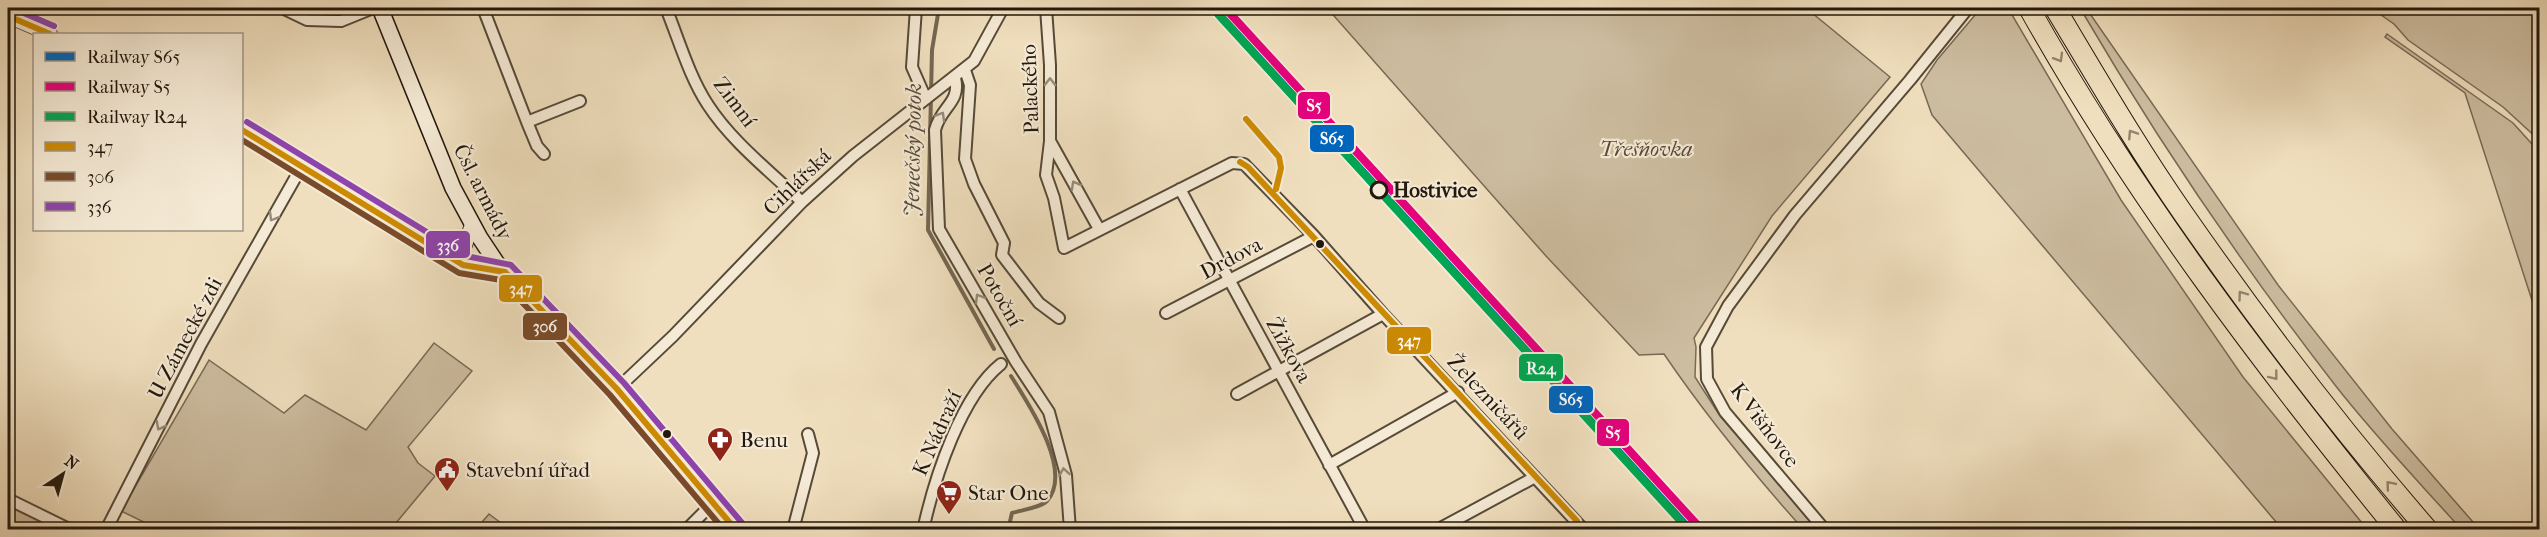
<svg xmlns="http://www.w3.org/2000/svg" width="2547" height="537" viewBox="0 0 2547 537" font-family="'IM FELL French Canon',serif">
<rect width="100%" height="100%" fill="#f0dfbe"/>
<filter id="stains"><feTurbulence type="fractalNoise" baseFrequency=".00333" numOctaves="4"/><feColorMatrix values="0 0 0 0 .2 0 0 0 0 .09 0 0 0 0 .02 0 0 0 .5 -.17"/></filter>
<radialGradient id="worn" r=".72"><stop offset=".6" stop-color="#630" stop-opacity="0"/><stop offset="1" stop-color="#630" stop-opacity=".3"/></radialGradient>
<path fill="#cdbda0" stroke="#786a56" stroke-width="1.5" d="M 1327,8 L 1806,8 L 1890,77 L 1772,216 L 1694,338 L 1696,347 L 1695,377 L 1720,416 L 1818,529 L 1803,529 C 1753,473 1706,416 1664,354 L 1639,355 L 1546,256 Z
M 1981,8 L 2008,8 L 2121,200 L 2243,377 L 2367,529 L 2282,529 L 1932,115 L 1921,84 L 1937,60 Z
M 2080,8 L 2086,8 L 2278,285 L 2392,429 L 2479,529 L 2461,529 C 2419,482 2374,435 2335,385 C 2242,265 2156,138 2080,8 Z
M 2371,8 L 2539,8 L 2539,140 L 2503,107 L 2408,40 L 2394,24 Z
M 2387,34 L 2513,123 L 2532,144 L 2539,156 L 2539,322 L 2465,93 L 2385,37 Z
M 434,343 L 472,371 L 408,447 L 418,463 L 435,476 L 391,529 L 158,529 L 121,511 L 209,360 L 284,413 L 305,395 L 366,430 Z
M 8,506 L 57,529 L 8,529 Z
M 489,514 L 509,529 L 476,529 Z"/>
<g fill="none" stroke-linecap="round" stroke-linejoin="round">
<path stroke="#746753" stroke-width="4" d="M 939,8 L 932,50 L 928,230 L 994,349
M 8,529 L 13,530
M 1008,530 L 1012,513 C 1022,510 1040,508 1047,501 C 1074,471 1028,403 1011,376"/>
<defs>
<path id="minor" d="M 282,8 L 307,20 L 341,21 L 373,8
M 483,8 L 527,122 L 580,101
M 666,8 C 679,40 689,76 708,105 C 732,142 771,172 802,202
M 916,8 L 912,67 L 926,99
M 1046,8 L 1050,65 L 1050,141 L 1099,229
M 965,70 L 970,85 L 965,159 L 974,184 L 1004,243 L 1002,255 L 1039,303 L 1059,318
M 955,78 C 961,103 941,106 935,130 L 939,229 L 1016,362 L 1049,412 L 1066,475 L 1070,530
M 527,122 L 537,146 L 544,154
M 1050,141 L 1046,175 L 1054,198 L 1064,248 L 1232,163 L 1244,164 L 1314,236 L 1383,314 L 1584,530
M 1180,189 L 1365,530
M 1166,313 L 1314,236
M 617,389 L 673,336 L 802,202 L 853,156 L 974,61 L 1003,8
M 1237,394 L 1383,314
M 1329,465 L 1458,392
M 8,499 L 71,530
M 924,526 C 935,477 961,396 1001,364
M 106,530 L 201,344 L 302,166
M 686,530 L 712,504
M 793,530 L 813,453 L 808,434
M 1437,530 L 1535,477
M 1825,530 L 1725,412 L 1707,379 L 1706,347 L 1728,306 L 1795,215 L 1910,80 L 1968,8"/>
<path id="tertiary" d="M 8,16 L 50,34
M 242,130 L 463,265 L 505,272
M 446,256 L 465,245 L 472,225"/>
<path id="secondary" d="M 380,8 L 453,188 L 480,238 L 498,265 L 617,389 L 736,530"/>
<path id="motorway" d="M 2029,8 C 2133,194 2262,364 2397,530
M 2055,8 C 2097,78 2138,149 2185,216 C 2261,325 2341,430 2428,530"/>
</defs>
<use href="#minor" stroke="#564a39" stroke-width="14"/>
<use href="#tertiary" stroke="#564a39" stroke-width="16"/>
<use href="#secondary" stroke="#22180d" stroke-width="18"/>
<use href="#motorway" stroke="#22180d" stroke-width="22"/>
<use href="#minor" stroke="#f5ead5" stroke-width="10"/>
<use href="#tertiary" stroke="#f5ead5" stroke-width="14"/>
<use href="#secondary" stroke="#f5ead5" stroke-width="15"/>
<use href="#motorway" stroke="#f0dfbe" stroke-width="20"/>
<defs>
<path id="bus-1" d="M 8,16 L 50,34
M 1246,119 L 1279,157 L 1281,168 L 1276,189
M 242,130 L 463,265 L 505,272 L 617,389 L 736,530
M 1240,162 L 1248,167 L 1289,211 L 1577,521"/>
<path id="bus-2" d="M 242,140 L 459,273 L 501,280 L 610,395 L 724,530"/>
<path id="bus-3" d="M 12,8 L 54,26
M 247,122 L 466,256 L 511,265 L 624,383 L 743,524"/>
</defs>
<use href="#bus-1" stroke="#f5ead5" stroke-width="10"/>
<use href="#bus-2" stroke="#f5ead5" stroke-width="10"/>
<use href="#bus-3" stroke="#f5ead5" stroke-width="10"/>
<use href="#bus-1" stroke="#cc8a03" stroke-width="6"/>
<use href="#bus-2" stroke="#7a4b2a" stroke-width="6"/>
<use href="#bus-3" stroke="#8e44ad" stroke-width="6"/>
<defs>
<path id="rail-1" d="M 1213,8 L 1690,530"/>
<path id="rail-2" d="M 1225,8 L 1702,530"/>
<path id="rail-3" d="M 1218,14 L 1689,530"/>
</defs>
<use href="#rail-1" stroke="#f5ead5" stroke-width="12"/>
<use href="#rail-2" stroke="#f5ead5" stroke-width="12"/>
<use href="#rail-3" stroke="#f5ead5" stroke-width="12"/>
<use href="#rail-1" stroke="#0065bd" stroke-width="8"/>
<use href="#rail-2" stroke="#e5007d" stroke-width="8"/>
<use href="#rail-3" stroke="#00a651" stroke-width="8"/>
</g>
<defs><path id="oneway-chevron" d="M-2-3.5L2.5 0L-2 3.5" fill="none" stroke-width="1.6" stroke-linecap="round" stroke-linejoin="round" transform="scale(1.5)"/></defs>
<g stroke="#93856e">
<use href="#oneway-chevron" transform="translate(2059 58) rotate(59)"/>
<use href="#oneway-chevron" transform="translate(2132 134) rotate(-123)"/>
<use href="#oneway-chevron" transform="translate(2242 295) rotate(-126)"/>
<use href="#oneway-chevron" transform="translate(2274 376) rotate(52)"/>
<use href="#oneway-chevron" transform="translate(2390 485) rotate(-130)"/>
</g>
<g stroke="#968c7b">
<use href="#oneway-chevron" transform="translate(1050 82) rotate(-90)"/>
<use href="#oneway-chevron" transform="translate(941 116) rotate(-60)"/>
<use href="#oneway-chevron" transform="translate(1075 185) rotate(-119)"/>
<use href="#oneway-chevron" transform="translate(273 217) rotate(120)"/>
<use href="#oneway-chevron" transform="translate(979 298) rotate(-120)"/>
<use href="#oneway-chevron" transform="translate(160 426) rotate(118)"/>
<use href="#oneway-chevron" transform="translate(1064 472) rotate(-99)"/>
</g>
<defs>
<symbol id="pharmacy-pin" viewBox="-11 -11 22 30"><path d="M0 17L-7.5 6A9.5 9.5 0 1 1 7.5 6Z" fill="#8f2418" stroke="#f5ead5"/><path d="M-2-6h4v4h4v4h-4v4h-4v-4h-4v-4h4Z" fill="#fff"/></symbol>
<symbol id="civic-pin" viewBox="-11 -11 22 30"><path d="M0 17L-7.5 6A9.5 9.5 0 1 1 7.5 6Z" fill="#8f2418" stroke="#f5ead5"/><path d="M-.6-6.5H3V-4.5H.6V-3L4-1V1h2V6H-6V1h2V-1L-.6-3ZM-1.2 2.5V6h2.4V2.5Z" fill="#fff"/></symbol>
<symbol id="supermarket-pin" viewBox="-11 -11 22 30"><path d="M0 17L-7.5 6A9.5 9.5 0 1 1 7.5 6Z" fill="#8f2418" stroke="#f5ead5"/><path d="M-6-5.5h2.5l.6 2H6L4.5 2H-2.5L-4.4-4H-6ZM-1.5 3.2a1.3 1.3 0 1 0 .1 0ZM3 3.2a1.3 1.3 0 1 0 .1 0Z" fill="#fff"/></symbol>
</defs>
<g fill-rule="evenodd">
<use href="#pharmacy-pin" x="705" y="425" width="30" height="40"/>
<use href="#civic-pin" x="432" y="455" width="30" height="40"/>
<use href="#supermarket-pin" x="934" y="478" width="30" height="40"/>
</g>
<circle fill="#f5ead5" stroke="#22180d" stroke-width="3" cx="1379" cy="190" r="8"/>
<g fill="#22180d" stroke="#f5ead5" stroke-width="2">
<circle cx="1320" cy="244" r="5"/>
<circle cx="667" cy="434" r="5"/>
</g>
<g text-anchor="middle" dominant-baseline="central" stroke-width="4.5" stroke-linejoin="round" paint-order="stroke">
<g font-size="21" fill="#22180d" stroke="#f5ead5">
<text transform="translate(1030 89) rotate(-92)">Palackého</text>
<text transform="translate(735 102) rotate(53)">Zimní</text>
<text transform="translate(797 182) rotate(-44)">Cihlářská</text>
<text transform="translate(483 192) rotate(63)">Čsl. armády</text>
<text transform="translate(1231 258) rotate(-28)">Drdova</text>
<text transform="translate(1000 295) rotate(60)">Potoční</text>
<text transform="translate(185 338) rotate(-62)">U Zámecké zdi</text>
<text transform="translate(1289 350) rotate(61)">Žižkova</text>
<text transform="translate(1488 397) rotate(47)">Železničářů</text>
<text transform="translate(1765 425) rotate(53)">K Višňovce</text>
<text transform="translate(937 433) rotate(-66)">K Nádraží</text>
</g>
<g font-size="21" font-style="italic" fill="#554a39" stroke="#f5ead5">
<text x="1646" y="149">Třešňovka</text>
</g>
<g font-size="21" font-weight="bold" fill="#22180d" stroke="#f5ead5" text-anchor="start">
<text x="1393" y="190">Hostivice</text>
</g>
<g font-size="21" fill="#22180d" stroke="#f5ead5" text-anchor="start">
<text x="740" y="440">Benu</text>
<text x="466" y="470">Stavební úřad</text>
<text x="968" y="493">Star One</text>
</g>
<g font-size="22" font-style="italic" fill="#584c3c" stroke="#f5ead5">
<text transform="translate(913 150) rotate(-89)">Jenečský potok</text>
</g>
</g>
<g stroke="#f5ead5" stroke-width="2">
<rect x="1297" y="91" width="34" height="29" rx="6" fill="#e5007d"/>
<rect x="1309" y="124" width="46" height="29" rx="6" fill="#0065bd"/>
<rect x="425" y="230" width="46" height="29" rx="6" fill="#8e44ad"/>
<rect x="498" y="274" width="45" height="29" rx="6" fill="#cc8a03"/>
<rect x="522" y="312" width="46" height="29" rx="6" fill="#7a4b2a"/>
<rect x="1386" y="326" width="46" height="29" rx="6" fill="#cc8a03"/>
<rect x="1518" y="353" width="46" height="29" rx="6" fill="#00a651"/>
<rect x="1548" y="385" width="46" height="29" rx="6" fill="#0065bd"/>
<rect x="1596" y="418" width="34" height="29" rx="6" fill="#e5007d"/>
</g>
<g font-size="16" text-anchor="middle" font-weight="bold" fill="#fff">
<text x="1314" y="111">S5</text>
<text x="1332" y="144">S65</text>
<text x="448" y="251">336</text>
<text x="521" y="294">347</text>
<text x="545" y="332">306</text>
<text x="1409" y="346">347</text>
<text x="1541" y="374">R24</text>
<text x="1571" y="405">S65</text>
<text x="1613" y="438">S5</text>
</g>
<rect width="2547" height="537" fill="none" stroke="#f0dfbe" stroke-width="30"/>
<rect x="9" y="9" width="2529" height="519" fill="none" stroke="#22180d" stroke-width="3"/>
<rect x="15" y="15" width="2517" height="507" fill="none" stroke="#22180d" stroke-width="1.5"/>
<rect x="33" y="33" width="210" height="198" fill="#f5ead5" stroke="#a19685" stroke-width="1.5"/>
<rect x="45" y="52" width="30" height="9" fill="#0065bd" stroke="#a19685" stroke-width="1.5"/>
<text x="87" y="63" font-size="18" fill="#22180d">Railway S65</text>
<rect x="45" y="82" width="30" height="9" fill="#e5007d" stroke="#a19685" stroke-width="1.5"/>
<text x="87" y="93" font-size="18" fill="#22180d">Railway S5</text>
<rect x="45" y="112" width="30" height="9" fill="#00a651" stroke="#a19685" stroke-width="1.5"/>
<text x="87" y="123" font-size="18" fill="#22180d">Railway R24</text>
<rect x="45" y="142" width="30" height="9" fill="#cc8a03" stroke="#a19685" stroke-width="1.5"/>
<text x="87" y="153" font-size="18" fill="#22180d">347</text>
<rect x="45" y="172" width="30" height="9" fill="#7a4b2a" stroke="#a19685" stroke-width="1.5"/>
<text x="87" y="183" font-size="18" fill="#22180d">306</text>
<rect x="45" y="202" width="30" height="9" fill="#8e44ad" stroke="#a19685" stroke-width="1.5"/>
<text x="87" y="213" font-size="18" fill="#22180d">336</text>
<g transform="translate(63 474) rotate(36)" stroke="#f5ead5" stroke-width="4.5" paint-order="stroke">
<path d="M0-4.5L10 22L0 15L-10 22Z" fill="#22180d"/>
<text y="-9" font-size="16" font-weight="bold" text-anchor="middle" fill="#22180d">N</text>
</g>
<rect width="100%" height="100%" filter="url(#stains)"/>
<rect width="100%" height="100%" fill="url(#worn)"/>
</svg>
